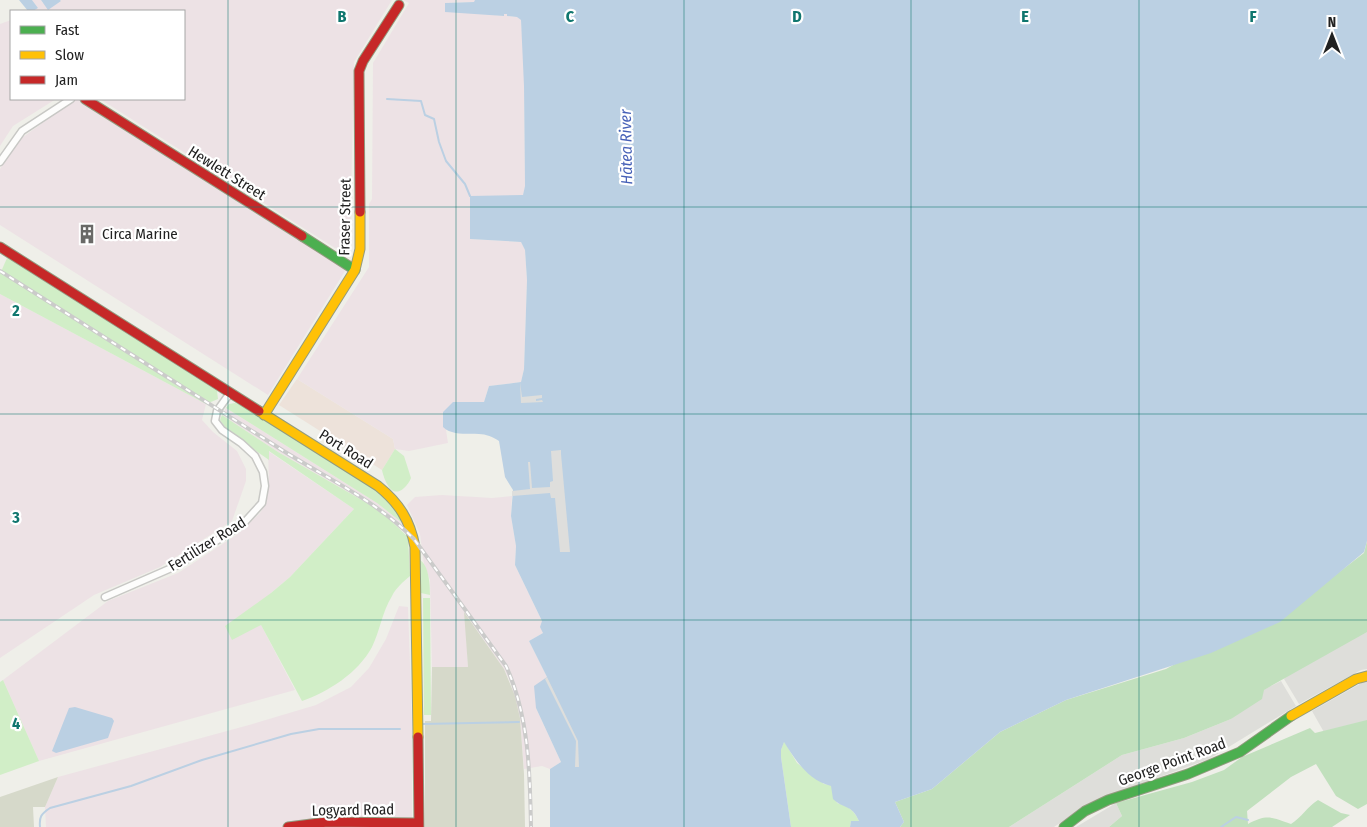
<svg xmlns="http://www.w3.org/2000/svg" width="1367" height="827" viewBox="0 0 1367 827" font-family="'Fira Sans Condensed',sans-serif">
<rect width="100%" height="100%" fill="#efefe9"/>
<path fill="#dededa" d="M 1367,583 L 1367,669 L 1361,670 L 1299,704 L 1284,679 Z
M 1281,681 L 1296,706 L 1209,759 L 1091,802 L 1054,827 L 1009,827 L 1122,755 L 1184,738 L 1231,719 L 1263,690 Z
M 1365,681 L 1367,681 L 1367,729 L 1325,734 L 1312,711 Z
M 1116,803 L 1122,816 L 1109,827 L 1076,827 Z"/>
<path fill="#ede2da" d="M 297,379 L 393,439 L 395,449 L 382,470 L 279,405 Z"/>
<path fill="#ede2e5" d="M 32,0 L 41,0 L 43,3 L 61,1 L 60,0 L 392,0 L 354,62 L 350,242 L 347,247 L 335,248 L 100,99 L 184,99 L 184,11 L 33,11 L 38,8 Z
M 403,0 L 475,0 L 475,2 L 445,3 L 475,13 L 504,16 L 504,13 L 507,14 L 507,16 L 518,17 L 521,20 L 524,59 L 525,186 L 523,196 L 470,196 L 470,239 L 521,242 L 525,250 L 527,280 L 524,369 L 521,382 L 489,386 L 484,402 L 446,430 L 448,443 L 409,451 L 395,449 L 393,439 L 297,379 L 369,267 L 369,204 L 372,199 L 373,63 L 409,3 Z
M 11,20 L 11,99 L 56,99 L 13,126 L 0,146 L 0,24 Z
M 74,100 L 79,100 L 342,266 L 345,271 L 268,395 L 0,225 L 0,169 L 15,143 Z
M 0,294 L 206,404 L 202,420 L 213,432 L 237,451 L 246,469 L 246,481 L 232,521 L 160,567 L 94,595 L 0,658 Z
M 226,408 L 377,503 L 405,525 L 408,537 L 404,532 L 374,507 L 278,452 L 222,415 Z
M 268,451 L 354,509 L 290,577 L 271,593 L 261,625 L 295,690 L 39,761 L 3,680 L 108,601 L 178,573 L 238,534 L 260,513 L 266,504 L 269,482 Z
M 442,495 L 492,498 L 512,496 L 511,516 L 516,546 L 515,565 L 542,621 L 543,633 L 529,641 L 547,677 L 536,708 L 561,762 L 550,769 L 542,766 L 524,769 L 520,718 L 511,684 L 504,669 L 465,613 L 468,667 L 432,667 L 430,580 L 424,564 L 420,534 L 407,505 L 415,497 Z
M 399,606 L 408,607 L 412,723 L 412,827 L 46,827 L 45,807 L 58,777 L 249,725 L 316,705 L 351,687 L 369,668 L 386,639 Z"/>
<path fill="#d6d9ca" d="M 464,612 L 504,669 L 515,696 L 520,718 L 524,774 L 525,827 L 425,827 L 425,721 L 431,721 L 432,667 L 468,667 Z
M 58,777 L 45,807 L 33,807 L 34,827 L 0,827 L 0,797 Z"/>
<path fill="#d1eec7" d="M 7,258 L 217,391 L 218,399 L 206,404 L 0,294 L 0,274 Z
M 235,403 L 248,408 L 377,490 L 394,506 L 405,525 L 377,503 L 226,408 L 229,404 Z
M 222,415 L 278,452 L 374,507 L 388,518 L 408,537 L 410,576 C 403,582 396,588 392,596 C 382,612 380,631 372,647 C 358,673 328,692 302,701 L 261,625 L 232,640 L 225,626 L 271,593 L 290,577 L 354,509 L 269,451 L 269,460 L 228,431 L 220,420 Z
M 395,449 L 404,456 L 411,478 C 409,483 407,485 404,488 C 391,500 384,479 382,470 Z
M 420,560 C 429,566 430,584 430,595 L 421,593 Z
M 423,598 L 430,598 L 431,715 L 424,715 Z
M 3,680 L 39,761 L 0,775 L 0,682 Z
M 784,741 L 797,763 L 824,784 L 831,785 L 837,803 C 848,806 854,810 859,821 L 851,821 L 850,827 L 791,827 L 781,757 L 781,750 Z"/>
<path fill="#c1e0bd" d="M 1367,541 L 1367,632 L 1264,690 L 1262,699 L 1231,719 L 1184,738 L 1122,755 L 1009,827 L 900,827 L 904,822 L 895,802 L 932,789 L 1000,732 L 1066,700 L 1166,669 L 1329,580 L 1364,553 Z
M 1367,720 L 1367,804 L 1358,809 L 1336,796 L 1316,764 L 1291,777 L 1247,811 L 1248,824 C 1267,814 1271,817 1291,824 C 1302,817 1307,807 1318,800 L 1341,813 L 1350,815 L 1332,827 L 1109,827 L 1122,816 L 1116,803 L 1192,782 L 1224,770 L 1242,757 L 1310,728 L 1315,733 Z"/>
<path fill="#bbd0e3" d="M 19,0 L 32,0 L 38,8 L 33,11 L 28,11 Z
M 41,0 L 60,0 L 61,1 L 48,10 Z
M 475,0 L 1367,0 L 1367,541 L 1364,552 L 1280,622 L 1211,653 L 1066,700 L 1000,732 L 932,789 L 895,802 L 904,822 L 900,827 L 850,827 L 851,821 L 859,821 C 851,803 844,810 833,799 L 831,786 C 808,780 796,761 784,742 L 781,750 L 781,757 L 791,827 L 550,827 L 550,769 L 561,762 L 536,708 L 534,686 L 547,677 L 529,641 L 543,633 L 540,627 L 542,621 L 515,565 L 516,546 L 511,516 L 513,490 L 505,477 L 499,441 C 493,437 486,434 479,434 C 468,433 452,436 443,427 L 443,412 L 453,402 L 484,402 L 489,386 L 521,382 L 524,369 L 527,280 L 525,250 L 521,242 L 470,239 L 470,196 L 523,195 L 525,186 L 524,86 L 521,20 L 517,17 L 507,16 L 507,14 L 504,14 L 504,16 L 445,12 L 445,3 L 474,2 Z
M 75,707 L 112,718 L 114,721 L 108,738 L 56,753 L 52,751 L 69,708 Z"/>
<path fill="#dededc" d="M 520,382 L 522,397 L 542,395 L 542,398 L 536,399 L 536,401 L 542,400 L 543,402 L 521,403 Z
M 561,450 L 561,454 L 570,552 L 560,552 L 555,498 L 551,498 L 550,493 L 512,496 L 512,491 L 530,489 L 528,462 L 530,462 L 532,488 L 550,487 L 550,482 L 553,481 L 551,451 Z
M 547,677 L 578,741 L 579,767 L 575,767 L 576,741 L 545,679 Z"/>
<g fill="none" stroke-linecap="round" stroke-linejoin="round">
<path stroke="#bbd0e3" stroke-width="2" d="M 387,99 L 421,101 L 425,115 L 434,119 L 439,142 L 446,161 L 465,184 L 470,196
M 422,724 L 519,722
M 40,827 C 39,817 41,814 50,808 L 131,786 L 202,760 L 291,734 L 319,729 L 400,729
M 1221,827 L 1236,817 L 1248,820"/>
<defs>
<path id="street" d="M 0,162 L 22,131 L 71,99
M 105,597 L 176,566 L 242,525 L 262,503 L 265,486 L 263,472 L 255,456 L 241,443 L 222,430 L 215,421 L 217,411 L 230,393"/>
<path id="fast" d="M 302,236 L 355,270
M 1064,827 L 1085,811 L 1108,800 L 1188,774 L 1240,752 L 1291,716"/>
<path id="slow" d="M 259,411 L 378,486 C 399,503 410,520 415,547 L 418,737
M 264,415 L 355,270 L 360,249 L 360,212
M 1291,716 L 1356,679 L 1367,676"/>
<path id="jam" d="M 85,99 L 302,236
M 360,212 L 359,71 L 363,61 L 399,5
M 0,247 L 259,411
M 418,737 L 419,827
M 288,827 L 327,822 L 418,823"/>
</defs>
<use href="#street" stroke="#c8c8c5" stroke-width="9"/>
<use href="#fast" stroke="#929b7f" stroke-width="11"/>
<use href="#slow" stroke="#929b7f" stroke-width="11"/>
<use href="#jam" stroke="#929b7f" stroke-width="11"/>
<use href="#street" stroke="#fdfdfc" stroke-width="6"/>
<use href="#fast" stroke="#4caf50" stroke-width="9"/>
<use href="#slow" stroke="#ffc107" stroke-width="9"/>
<use href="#jam" stroke="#c62828" stroke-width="9"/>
<defs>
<path id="rail" d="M 0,271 C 94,331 188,390 282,450 C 328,479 375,500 414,539 L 506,666 C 529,716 530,773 531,827"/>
</defs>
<use href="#rail" stroke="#cbcbca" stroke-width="4"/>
<use href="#rail" stroke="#fff" stroke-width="2" stroke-dasharray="5.5" stroke-linecap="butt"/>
</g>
<path fill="none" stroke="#0f766e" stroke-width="1" stroke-opacity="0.55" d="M 228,0 L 228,827M 456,0 L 456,827M 684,0 L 684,827M 911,0 L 911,827M 1139,0 L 1139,827M 0,207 L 1367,207M 0,414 L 1367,414M 0,620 L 1367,620"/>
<defs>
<symbol id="building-bare" viewBox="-9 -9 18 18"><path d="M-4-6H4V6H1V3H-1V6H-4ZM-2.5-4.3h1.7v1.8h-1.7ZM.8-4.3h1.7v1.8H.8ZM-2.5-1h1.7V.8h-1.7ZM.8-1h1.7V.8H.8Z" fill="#696967" stroke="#fff" stroke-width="2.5" paint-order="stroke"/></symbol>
</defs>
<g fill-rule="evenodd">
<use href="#building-bare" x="73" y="220" width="28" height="28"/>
</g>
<g text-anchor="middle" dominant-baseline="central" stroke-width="4.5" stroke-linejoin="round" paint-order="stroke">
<g font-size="15" fill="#212121" stroke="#fff">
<text transform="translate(227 173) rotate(32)">Hewlett Street</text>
<text transform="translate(345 217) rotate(-89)">Fraser Street</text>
<text transform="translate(346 449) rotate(32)">Port Road</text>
<text transform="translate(207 544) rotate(-32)">Fertilizer Road</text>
<text transform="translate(1172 762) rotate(-20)">George Point Road</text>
<text transform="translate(353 810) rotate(-1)">Logyard Road</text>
</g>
<g font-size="15" fill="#212121" stroke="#fff" text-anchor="start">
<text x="102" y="234">Circa Marine</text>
</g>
<g font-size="16" font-style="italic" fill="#4660b7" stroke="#fff">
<text transform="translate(626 147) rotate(-91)">Hātea River</text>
</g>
</g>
<g font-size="16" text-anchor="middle" font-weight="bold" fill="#0f766e" stroke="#fff" stroke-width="4.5" stroke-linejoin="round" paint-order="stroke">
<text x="342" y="22">B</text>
<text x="570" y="22">C</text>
<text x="797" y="22">D</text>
<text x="1025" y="22">E</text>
<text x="1253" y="22">F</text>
<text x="16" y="316">2</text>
<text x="16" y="523">3</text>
<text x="16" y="729">4</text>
</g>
<rect x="10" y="10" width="175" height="90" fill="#ffffff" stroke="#a6a6a6"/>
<rect x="20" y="26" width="25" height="8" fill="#4caf50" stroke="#a6a6a6"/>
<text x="55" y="35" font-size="15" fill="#212121">Fast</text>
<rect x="20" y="51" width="25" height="8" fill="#ffc107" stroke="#a6a6a6"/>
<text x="55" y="60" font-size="15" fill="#212121">Slow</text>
<rect x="20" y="76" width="25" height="8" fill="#c62828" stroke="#a6a6a6"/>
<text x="55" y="85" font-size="15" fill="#212121">Jam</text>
<g transform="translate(1332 35)" stroke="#ffffff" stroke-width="4" paint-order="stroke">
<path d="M0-4L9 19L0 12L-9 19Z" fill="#212121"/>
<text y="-8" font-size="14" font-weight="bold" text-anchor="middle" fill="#212121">N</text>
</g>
</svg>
